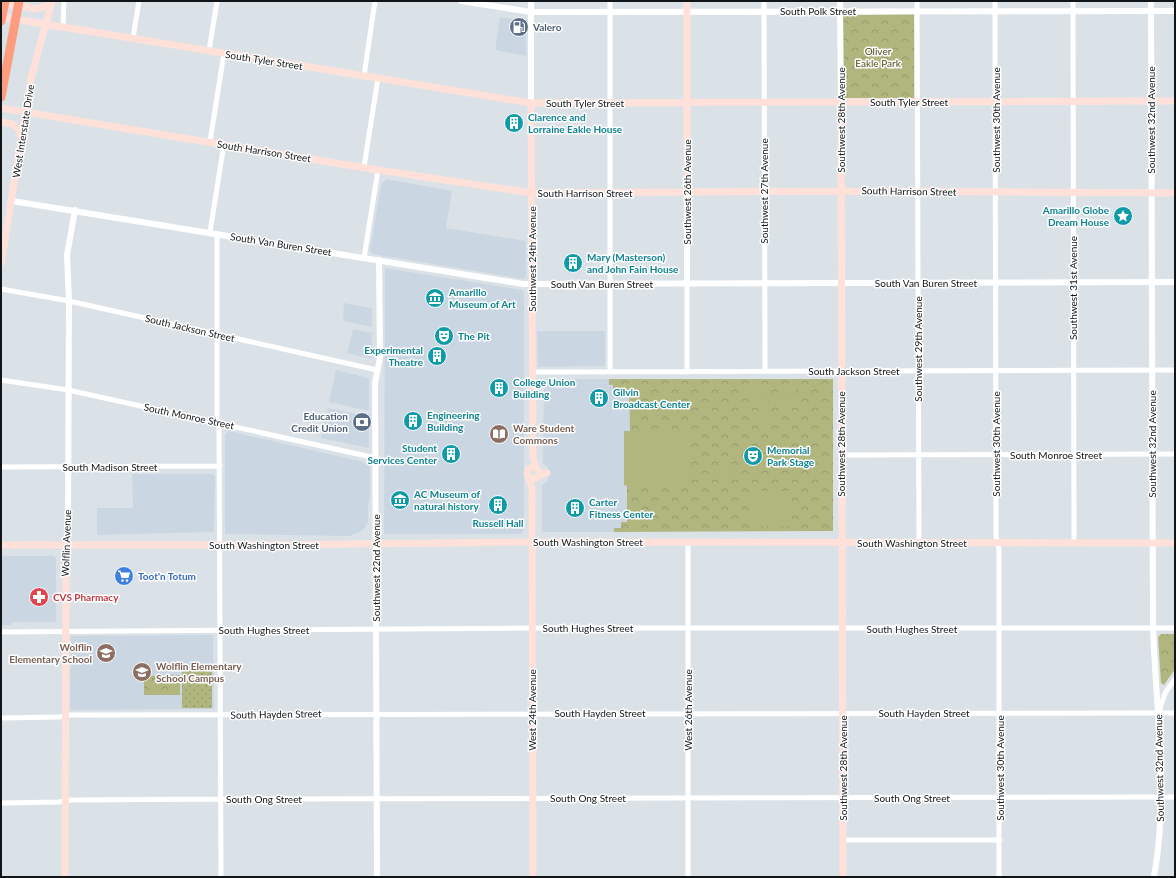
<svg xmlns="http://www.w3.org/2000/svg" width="1176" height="878" viewBox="0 0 1176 878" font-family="Lato,sans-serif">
<defs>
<pattern id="grass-dots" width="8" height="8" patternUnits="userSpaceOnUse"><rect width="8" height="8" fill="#b1b57e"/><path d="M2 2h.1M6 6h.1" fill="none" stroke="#979b6c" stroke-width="1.8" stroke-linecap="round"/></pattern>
<pattern id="park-crowns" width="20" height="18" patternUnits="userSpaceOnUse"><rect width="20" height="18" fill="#b1b57e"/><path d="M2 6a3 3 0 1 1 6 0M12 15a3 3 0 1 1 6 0" fill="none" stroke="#979b6c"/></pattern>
</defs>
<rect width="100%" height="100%" fill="#dbe2e7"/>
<path fill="#cad7e2" d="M 500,17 L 525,21 L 526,23 L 526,56 L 495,50 Z
M 387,179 L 452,191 L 446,228 L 526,241 L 526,277 L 523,279 L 372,254 L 370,251 L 381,184 Z
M 385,268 L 522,290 L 524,293 L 524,531 L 521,534 L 384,534 Z
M 344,303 L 372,308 L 372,327 L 343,321 Z
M 353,329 L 372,333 L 371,359 L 347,353 Z
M 537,331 L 605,331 L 605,366 L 538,367 Z
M 336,370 L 369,378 L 369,411 L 329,402 Z
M 544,379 L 609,379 L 609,385 L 629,390 L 630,431 L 624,431 L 624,485 L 627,485 L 627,522 L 621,528 L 614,529 L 614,532 L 542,532 L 542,485 L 548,481 L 548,467 L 543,464 L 543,458 Z
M 328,408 L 369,417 L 369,448 L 321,438 Z
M 229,431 L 368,463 L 370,468 L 370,496 L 368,506 L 368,521 L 364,529 L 360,532 L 349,536 L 225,534 L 225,435 Z
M 132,474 L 212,474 L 215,476 L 214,532 L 97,535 L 97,508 L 133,508 Z
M 1,556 L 54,556 L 56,559 L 56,622 L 12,622 L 12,625 L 1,625 Z
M 213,635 L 214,709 L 72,710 L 70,708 L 71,636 Z"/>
<path fill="url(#grass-dots)" d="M 182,671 L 212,671 L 212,708 L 182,708 Z"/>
<path fill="url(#park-crowns)" d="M 914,14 L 914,98 L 843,98 L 843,15 Z
M 609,379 L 833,379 L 833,531 L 614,532 L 614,528 L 621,528 L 621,522 L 627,522 L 627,486 L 624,485 L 624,431 L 630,431 L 629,390 L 613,390 L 613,385 L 609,385 Z
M 1161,634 L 1175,634 L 1175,669 L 1164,685 L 1161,683 L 1158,637 Z
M 180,675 L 180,695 L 144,695 L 144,676 Z"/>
<path fill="#b1b57e" d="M 750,388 L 768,388 L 768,397 L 750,397 Z
M 778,388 L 796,388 L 796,397 L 778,397 Z
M 750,399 L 768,399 L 768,408 L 750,408 Z
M 778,399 L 796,399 L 796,408 L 778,408 Z
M 749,411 L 768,411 L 768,420 L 749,420 Z
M 624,431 L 690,431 L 690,486 L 624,485 Z
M 733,438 L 732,448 L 723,447 L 723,439 Z
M 725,464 L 732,464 L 734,474 L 722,474 L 722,465 Z
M 751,491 L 792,491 L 792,526 L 751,526 Z"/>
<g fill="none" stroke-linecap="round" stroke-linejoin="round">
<path stroke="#fff" stroke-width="5" d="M 610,1 L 610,371
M 764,1 L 765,371
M 917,1 L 919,543
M 995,1 L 996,536 L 999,550 L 999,877
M 1073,1 L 1074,542
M 63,27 L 64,1
M 133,38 L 139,1
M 209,51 L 217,1
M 364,76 L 375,1
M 210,142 L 224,53
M 364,167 L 378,78
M 210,232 L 224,144
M 217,234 L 217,423
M 364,258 L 378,170
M 687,283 L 687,372
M 1,289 L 69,301 L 377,370
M 533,372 L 1175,370
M 1,380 L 68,390 L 376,458
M 219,423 L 221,877
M 841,455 L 1175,454
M 1,467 L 220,466
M 688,543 L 688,877
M 1,632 L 532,628 L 1175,628
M 1159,712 L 1165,693 L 1175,679
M 1,718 L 59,717 L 70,715 L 1175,713
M 1,803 L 59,802 L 71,800 L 221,799 L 1175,797
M 844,840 L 1000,840"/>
<path stroke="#fff" stroke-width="6" d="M 461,1 L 531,12 L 1175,11
M 531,1 L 531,103
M 840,1 L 841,101
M 1151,1 L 1153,628 C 1156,711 1169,795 1154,877
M 687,192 L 687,283
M 12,201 L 523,284 L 1175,282
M 66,545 L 68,529 L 69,301 L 67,255 L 75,210
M 377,877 L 375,383 L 380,358 L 379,260"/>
<path stroke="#ffe1d9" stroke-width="7" d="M 1,2 L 37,9 L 51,4
M 1,17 L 531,103 L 1175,101
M 841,101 L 843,877
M 531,103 L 533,458 L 536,468
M 1,108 L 378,170 L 532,193 L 841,191 L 1175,193
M 1,122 L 12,124 L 19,129 L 20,135
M 687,192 L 687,1
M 1,263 L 31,78 L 52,1
M527 473a6 6 0 1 1 12 0a6 6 0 1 1-12 0Z
M 538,476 L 547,473
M 529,478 L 532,489 L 533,877
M 1,545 L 261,545 L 523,542 L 1175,543
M 65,877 L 66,545"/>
<path stroke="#fe9c7f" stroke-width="9" d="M 1,21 L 5,1
M 1,97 L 19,1"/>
</g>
<defs>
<symbol id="fuel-disc" viewBox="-11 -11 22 22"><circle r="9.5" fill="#5c6f8a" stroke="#fff"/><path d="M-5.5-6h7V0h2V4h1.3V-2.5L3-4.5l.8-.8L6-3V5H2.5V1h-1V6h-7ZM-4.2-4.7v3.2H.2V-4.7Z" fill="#fff"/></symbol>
<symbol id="building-disc" viewBox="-11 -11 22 22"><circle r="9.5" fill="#0f9aa8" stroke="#fff"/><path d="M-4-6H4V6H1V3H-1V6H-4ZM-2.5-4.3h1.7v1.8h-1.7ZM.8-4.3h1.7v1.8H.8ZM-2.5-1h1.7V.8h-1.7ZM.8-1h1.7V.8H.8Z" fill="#fff"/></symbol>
<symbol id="sight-disc" viewBox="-11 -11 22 22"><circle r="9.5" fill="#0f9aa8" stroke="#fff"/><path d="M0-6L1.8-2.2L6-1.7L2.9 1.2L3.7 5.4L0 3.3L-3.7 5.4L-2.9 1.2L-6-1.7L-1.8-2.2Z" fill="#fff"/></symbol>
<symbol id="museum-disc" viewBox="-11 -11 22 22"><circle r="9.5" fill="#0f9aa8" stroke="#fff"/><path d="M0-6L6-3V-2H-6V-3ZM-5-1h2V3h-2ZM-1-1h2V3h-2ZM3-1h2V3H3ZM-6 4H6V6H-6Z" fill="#fff"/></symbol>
<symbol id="theatre-disc" viewBox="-11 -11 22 22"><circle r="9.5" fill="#0f9aa8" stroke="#fff"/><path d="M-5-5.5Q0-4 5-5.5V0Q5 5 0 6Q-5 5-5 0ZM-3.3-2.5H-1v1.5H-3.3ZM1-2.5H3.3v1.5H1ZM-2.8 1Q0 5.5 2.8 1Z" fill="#fff"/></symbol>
<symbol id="bank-disc" viewBox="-11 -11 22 22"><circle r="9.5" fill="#5c6f8a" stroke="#fff"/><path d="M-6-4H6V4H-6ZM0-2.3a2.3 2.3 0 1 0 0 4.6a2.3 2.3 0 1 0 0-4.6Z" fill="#fff"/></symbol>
<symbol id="library-disc" viewBox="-11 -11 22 22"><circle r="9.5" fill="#8d6e63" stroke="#fff"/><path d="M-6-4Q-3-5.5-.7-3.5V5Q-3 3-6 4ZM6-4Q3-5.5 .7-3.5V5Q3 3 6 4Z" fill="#fff"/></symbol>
<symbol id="supermarket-disc" viewBox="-11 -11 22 22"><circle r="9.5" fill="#3f7fe0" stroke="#fff"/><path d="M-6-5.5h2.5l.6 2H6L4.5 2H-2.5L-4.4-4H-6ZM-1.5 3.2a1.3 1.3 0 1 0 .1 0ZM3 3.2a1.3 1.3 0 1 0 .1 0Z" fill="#fff"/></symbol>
<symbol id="pharmacy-disc" viewBox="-11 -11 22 22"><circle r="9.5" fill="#e0444e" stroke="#fff"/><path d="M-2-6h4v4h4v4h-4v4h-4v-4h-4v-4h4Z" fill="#fff"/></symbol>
<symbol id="school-disc" viewBox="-11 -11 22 22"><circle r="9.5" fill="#8d6e63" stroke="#fff"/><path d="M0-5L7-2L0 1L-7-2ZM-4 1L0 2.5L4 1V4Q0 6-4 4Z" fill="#fff"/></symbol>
</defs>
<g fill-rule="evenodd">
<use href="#fuel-disc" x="508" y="16" width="22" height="22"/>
<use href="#building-disc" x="503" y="112" width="22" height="22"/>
<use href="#sight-disc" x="1112" y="205" width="22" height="22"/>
<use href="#building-disc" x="562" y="252" width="22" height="22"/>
<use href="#museum-disc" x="424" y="287" width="22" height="22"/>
<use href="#theatre-disc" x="433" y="325" width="22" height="22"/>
<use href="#building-disc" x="426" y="345" width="22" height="22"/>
<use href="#building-disc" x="488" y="377" width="22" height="22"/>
<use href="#building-disc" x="588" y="387" width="22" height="22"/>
<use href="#building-disc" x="402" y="410" width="22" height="22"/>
<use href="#bank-disc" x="351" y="411" width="22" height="22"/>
<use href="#library-disc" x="488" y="423" width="22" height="22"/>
<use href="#building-disc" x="440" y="443" width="22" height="22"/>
<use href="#theatre-disc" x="742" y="445" width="22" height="22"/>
<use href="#museum-disc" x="389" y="489" width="22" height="22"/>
<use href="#building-disc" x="487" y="494" width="22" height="22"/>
<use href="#building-disc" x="564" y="497" width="22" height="22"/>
<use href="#supermarket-disc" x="113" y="565" width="22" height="22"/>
<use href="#pharmacy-disc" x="28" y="586" width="22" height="22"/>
<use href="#school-disc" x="95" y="642" width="22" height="22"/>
<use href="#school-disc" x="131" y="661" width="22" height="22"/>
</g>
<g text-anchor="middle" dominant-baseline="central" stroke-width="3" stroke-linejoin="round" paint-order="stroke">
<g font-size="10" fill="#121517" stroke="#fff">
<text x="818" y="11">South Polk Street</text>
<text transform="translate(264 60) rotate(9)">South Tyler Street</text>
<text x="909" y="102">South Tyler Street</text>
<text x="585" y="103">South Tyler Street</text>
<text transform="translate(841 120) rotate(-90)">Southwest 28th Avenue</text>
<text transform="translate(996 120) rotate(-90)">Southwest 30th Avenue</text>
<text transform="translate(1151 120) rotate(-90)">Southwest 32nd Avenue</text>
<text transform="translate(23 131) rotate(-81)">West Interstate Drive</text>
<text transform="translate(264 151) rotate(9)">South Harrison Street</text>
<text transform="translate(764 191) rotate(-90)">Southwest 27th Avenue</text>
<text transform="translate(909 191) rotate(1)">South Harrison Street</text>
<text transform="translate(687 192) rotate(-90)">Southwest 26th Avenue</text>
<text x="585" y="193">South Harrison Street</text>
<text transform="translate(281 244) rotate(9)">South Van Buren Street</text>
<text transform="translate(532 259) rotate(-90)">Southwest 24th Avenue</text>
<text x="926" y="283">South Van Buren Street</text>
<text x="602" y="284">South Van Buren Street</text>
<text transform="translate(1073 288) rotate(-90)">Southwest 31st Avenue</text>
<text transform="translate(190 328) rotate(13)">South Jackson Street</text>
<text transform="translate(918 349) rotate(-90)">Southwest 29th Avenue</text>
<text x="854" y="371">South Jackson Street</text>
<text transform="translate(189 416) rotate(12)">South Monroe Street</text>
<text transform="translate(841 444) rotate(-90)">Southwest 28th Avenue</text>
<text transform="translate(996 444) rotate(-90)">Southwest 30th Avenue</text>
<text transform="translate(1152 444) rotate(-90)">Southwest 32nd Avenue</text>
<text x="1056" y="455">South Monroe Street</text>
<text x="110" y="467">South Madison Street</text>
<text x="588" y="542">South Washington Street</text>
<text transform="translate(66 543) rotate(-88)">Wolflin Avenue</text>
<text x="912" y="543">South Washington Street</text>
<text x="264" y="545">South Washington Street</text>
<text transform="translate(376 568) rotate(-90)">Southwest 22nd Avenue</text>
<text x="588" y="628">South Hughes Street</text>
<text x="912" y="629">South Hughes Street</text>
<text x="264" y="630">South Hughes Street</text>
<text transform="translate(532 710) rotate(-90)">West 24th Avenue</text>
<text transform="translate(688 710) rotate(-90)">West 26th Avenue</text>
<text x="600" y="713">South Hayden Street</text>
<text x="924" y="713">South Hayden Street</text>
<text transform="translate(276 714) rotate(-1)">South Hayden Street</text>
<text transform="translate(843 768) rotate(-90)">Southwest 28th Avenue</text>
<text transform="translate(1000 768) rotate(-90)">Southwest 30th Avenue</text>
<text transform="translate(1159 768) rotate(-91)">Southwest 32nd Avenue</text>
<text x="588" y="798">South Ong Street</text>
<text x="912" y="798">South Ong Street</text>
<text x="264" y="799">South Ong Street</text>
</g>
<g font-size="10" font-weight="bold" fill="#4e5e75" stroke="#fff" text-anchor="start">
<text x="533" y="27">Valero</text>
<text x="348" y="416" text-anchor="end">Education<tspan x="348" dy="12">Credit Union</tspan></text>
</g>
<g font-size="10" fill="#4c4e14" stroke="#fff">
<text x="878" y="51">Oliver<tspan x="878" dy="12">Eakle Park</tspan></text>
</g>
<g font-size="10" font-weight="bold" fill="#0d838f" stroke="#fff" text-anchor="start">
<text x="528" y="117">Clarence and<tspan x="528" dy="12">Lorraine Eakle House</tspan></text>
<text x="1109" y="210" text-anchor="end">Amarillo Globe<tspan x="1109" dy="12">Dream House</tspan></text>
<text x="587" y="257">Mary (Masterson)<tspan x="587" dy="12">and John Fain House</tspan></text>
<text x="449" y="292">Amarillo<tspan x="449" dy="12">Museum of Art</tspan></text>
<text x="458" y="336">The Pit</text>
<text x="423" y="350" text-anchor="end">Experimental<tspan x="423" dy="12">Theatre</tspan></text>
<text x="513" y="382">College Union<tspan x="513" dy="12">Building</tspan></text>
<text x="613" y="392">Gilvin<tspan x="613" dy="12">Broadcast Center</tspan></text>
<text x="427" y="415">Engineering<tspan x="427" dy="12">Building</tspan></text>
<text x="437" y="448" text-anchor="end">Student<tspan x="437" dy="12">Services Center</tspan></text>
<text x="767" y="450">Memorial<tspan x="767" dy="12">Park Stage</tspan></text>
<text x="414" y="494">AC Museum of<tspan x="414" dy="12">natural history</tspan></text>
<text x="589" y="502">Carter<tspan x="589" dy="12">Fitness Center</tspan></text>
<text x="498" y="523" text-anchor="middle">Russell Hall</text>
</g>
<g font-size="10" font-weight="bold" fill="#785e54" stroke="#fff" text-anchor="start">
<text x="513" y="428">Ware Student<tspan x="513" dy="12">Commons</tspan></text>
<text x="92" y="647" text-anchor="end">Wolflin<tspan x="92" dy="12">Elementary School</tspan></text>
<text x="156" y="666">Wolflin Elementary<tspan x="156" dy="12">School Campus</tspan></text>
</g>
<g font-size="10" font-weight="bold" fill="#366cbe" stroke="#fff" text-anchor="start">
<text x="138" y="576">Toot'n Totum</text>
</g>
<g font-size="10" font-weight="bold" fill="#be3a42" stroke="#fff" text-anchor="start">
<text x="53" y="597">CVS Pharmacy</text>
</g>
</g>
<rect width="1176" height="878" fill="none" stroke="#121517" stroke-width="4"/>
</svg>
